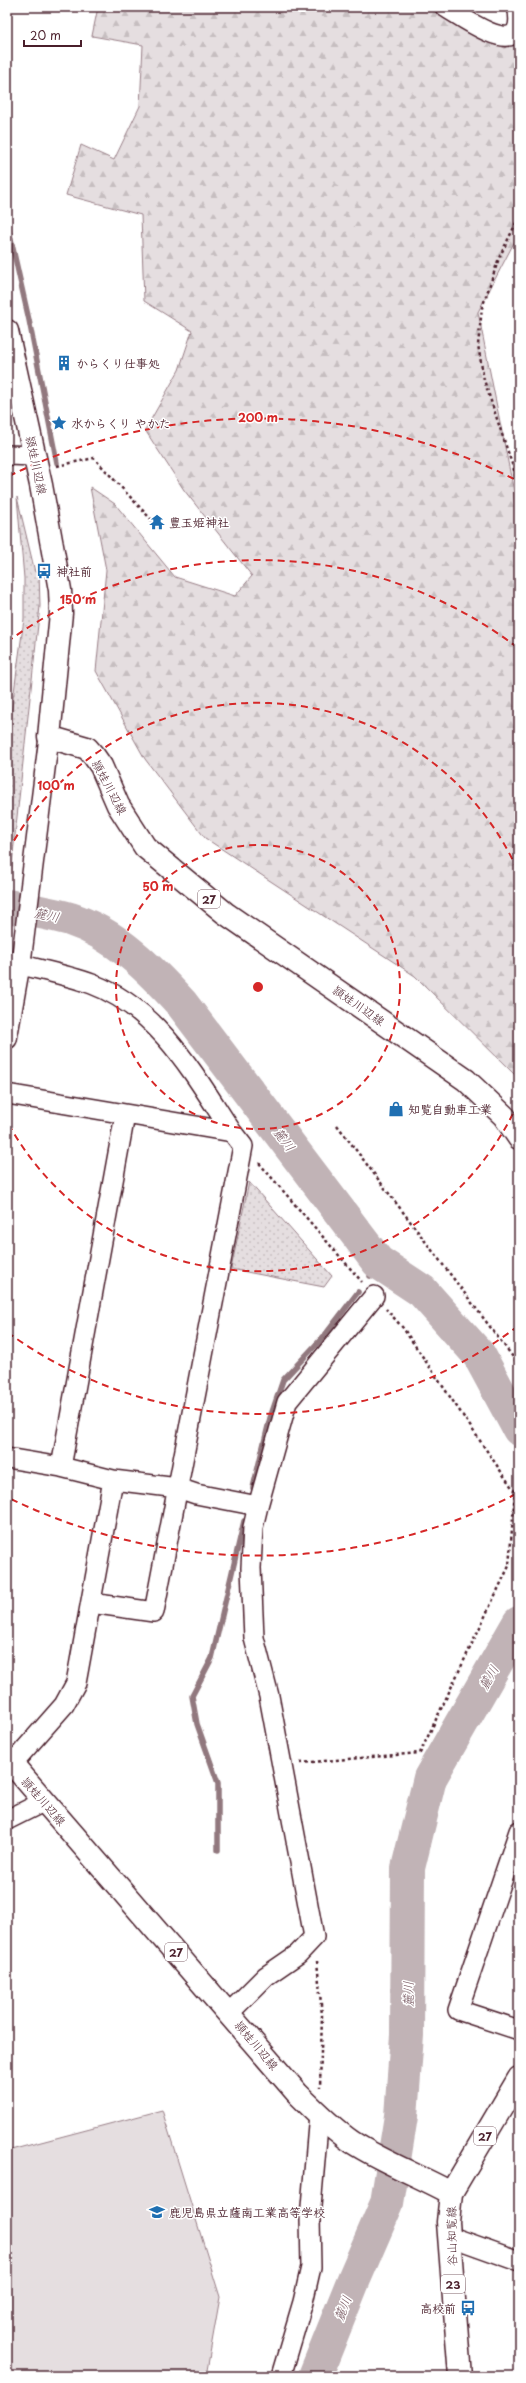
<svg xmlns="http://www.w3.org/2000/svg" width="526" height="2383" viewBox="0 0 526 2383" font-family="'Playpen Sans','Klee One',sans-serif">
<defs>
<pattern id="grass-dots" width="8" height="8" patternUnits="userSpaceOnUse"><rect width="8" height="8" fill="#e5dee0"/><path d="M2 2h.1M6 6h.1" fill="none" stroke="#c6bec0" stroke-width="1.8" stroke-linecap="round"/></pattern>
<pattern id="forest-firs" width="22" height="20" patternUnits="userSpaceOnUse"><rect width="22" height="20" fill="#e5dee0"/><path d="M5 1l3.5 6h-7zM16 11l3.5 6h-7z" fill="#c6bec0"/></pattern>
</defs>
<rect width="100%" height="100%" fill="#fff"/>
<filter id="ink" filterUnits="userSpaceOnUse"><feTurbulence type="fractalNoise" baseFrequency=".025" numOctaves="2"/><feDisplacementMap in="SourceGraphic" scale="8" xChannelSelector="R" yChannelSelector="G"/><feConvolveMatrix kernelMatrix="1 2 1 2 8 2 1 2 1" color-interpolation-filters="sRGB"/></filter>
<g filter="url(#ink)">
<path fill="url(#grass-dots)" stroke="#987e86" d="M 17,497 L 35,572 L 39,572 L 40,606 L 11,872 L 7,872 L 7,743 L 24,619 L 24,578 Z
M 249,1182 L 332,1276 L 324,1287 L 231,1269 Z"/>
<path fill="url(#forest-firs)" stroke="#987e86" d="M 98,7 L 431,7 L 452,23 L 505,48 L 519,36 L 519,233 L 478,312 L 513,487 L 519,539 L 519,1079 L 415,976 L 205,838 L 145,759 L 96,671 L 106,570 L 90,487 L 115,504 L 175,577 L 235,596 L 252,576 L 184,490 L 145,430 L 179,370 L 192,331 L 144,301 L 141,215 L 66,195 L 81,145 L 114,160 L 140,106 L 143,45 L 92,36 Z"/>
<path fill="#e5dee0" stroke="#987e86" d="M 162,2110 L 220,2297 L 206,2376 L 7,2376 L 7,2151 Z"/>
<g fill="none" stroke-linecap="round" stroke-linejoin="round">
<path stroke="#91787e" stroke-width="5.5" d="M 7,222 L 29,320 L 57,463
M 370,1276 L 378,1262
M 253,1488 L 270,1418 L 283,1380 L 325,1335 L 358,1292
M 218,1850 L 218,1783 L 197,1724 L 192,1696 L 212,1658 L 244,1521"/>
<path stroke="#c1b3b6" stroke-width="34" d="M 7,906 C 28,910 50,913 70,919 C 116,934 151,970 182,1004 L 378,1262 L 422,1291 L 479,1355 L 519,1429
M 315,2376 L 354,2279 L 387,2203 L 401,2116 L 407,2035 L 408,1868 L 430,1778 L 519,1623"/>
<defs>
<path id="minor" d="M 445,7 C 459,15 505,49 516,31 C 520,25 519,14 517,7
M 7,455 L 35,456
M 7,961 C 35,969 65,974 92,984 C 159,1009 195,1076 232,1132
M 7,1039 L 22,954 L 49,737
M 7,1094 L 232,1132 L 243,1146 L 154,1612 L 91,1603
M 7,1458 L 61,1467 L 113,1480 L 178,1488 L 196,1494 L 258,1506 L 253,1527 L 251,1568 L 254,1638 L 269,1696 L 314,1937 L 298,1954 L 266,1976 L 229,2013
M 61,1467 L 125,1115
M 258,1506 L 287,1402 L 374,1296
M 12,1764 L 64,1705 L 76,1683 L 113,1480
M 7,1820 L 45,1801
M 519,1831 L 458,2010 L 519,2030
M 449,2236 L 519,2261
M 281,2376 L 303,2302 L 311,2267 L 310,2218 L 319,2114"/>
<path id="major" d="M 7,331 L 41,485 L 60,590 L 61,613 L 49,737 L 87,748 L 94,756 L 101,766 L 118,805 L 145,847 L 225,913 L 466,1080 L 504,1116 L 519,1138
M 7,1758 L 297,2093 C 314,2110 332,2128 352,2142 C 383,2162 418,2175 451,2193
M 460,2376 L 448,2222 L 451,2193 L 519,2078"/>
</defs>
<use href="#minor" stroke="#4a1f2b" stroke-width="22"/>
<use href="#major" stroke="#4a1f2b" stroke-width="25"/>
<path stroke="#4a1f2b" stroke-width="2.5" stroke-dasharray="3 3" stroke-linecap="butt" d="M 519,217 L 499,258 L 482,308 L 478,345 L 484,380 L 519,485
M 57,466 L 94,458 L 160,529
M 337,1125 L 519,1365
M 259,1163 L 362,1282
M 300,1763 L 420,1753 L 509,1566 L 515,1492 L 403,1328 L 386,1309
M 317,1961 L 322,2015 L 320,2088"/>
<use href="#minor" stroke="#fff" stroke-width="19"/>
<use href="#major" stroke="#fff" stroke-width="22"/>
</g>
</g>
<g fill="none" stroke="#d62828" stroke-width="2" stroke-dasharray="7 5">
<circle cx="258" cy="987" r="142"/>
<path d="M518 1103A285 285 0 0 1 8 1123M8 851A285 285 0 0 1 518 871"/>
<path d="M518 1326A427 427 0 0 1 7 1332M7 642A427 427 0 0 1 518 648"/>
<path d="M516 1494A569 569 0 0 1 9 1498M9 476A569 569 0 0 1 516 480"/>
</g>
<defs>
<symbol id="building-bare" viewBox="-9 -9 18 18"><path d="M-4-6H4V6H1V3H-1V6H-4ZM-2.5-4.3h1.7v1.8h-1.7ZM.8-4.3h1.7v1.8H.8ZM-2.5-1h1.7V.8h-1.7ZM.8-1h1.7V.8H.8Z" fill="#1f6fb2" stroke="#fff" stroke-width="2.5" paint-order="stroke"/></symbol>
<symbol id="sight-bare" viewBox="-9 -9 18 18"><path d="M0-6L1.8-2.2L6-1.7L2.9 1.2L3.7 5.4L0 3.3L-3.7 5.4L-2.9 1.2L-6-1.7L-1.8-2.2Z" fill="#1f6fb2" stroke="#fff" stroke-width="2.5" paint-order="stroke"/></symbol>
<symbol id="temple-bare" viewBox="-9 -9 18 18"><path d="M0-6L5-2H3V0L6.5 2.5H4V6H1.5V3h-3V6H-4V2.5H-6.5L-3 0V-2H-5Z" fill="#1f6fb2" stroke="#fff" stroke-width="2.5" paint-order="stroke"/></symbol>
<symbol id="bus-bare" viewBox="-9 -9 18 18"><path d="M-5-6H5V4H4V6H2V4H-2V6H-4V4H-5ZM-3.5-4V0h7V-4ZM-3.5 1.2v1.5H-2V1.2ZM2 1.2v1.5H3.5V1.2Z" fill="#1f6fb2" stroke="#fff" stroke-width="2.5" paint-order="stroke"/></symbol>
<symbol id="shop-bare" viewBox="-9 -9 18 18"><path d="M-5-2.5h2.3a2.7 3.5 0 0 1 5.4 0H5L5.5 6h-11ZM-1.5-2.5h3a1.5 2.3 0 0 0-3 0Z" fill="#1f6fb2" stroke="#fff" stroke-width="2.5" paint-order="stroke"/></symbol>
<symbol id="school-bare" viewBox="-9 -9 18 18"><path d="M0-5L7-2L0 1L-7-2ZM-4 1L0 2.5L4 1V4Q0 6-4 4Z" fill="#1f6fb2" stroke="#fff" stroke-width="2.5" paint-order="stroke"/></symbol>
</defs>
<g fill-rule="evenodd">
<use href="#building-bare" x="53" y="352" width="22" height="22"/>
<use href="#sight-bare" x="48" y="412" width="22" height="22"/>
<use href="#temple-bare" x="146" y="511" width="22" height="22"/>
<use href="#bus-bare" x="33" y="560" width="22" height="22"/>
<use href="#shop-bare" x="385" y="1098" width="22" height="22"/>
<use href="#school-bare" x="146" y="2201" width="22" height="22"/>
<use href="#bus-bare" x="457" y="2297" width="22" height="22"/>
</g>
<g text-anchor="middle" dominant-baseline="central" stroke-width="3" stroke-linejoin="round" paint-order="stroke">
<g fill="#fff" stroke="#80626b" stroke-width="1">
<rect x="198" y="890" width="22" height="18" rx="3"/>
<rect x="165" y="1943" width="22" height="18" rx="3"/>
<rect x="474" y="2127" width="22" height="18" rx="3"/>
<rect x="441" y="2275" width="24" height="18" rx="3"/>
</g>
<g font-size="11" font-weight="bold" fill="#4a1f2b">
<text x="209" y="899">27</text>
<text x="176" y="1952">27</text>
<text x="485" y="2136">27</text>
<text x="453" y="2284">23</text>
</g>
<g font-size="12" font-weight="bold" fill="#4a1f2b" stroke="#fff" text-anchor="start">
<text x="76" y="363">からくり仕事処</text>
<text x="71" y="423">水からくり やかた</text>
<text x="169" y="522">豊玉姫神社</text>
<text x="56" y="571">神社前</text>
<text x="408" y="1109">知覧自動車工業</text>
<text x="169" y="2212">鹿児島県立薩南工業高等学校</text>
<text x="456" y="2308" text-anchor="end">高校前</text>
</g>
<g font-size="12" fill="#4a1f2b" stroke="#fff">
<text transform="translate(37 465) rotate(78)">頴娃川辺線</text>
<text transform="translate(110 787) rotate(62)">頴娃川辺線</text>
<text transform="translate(359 1005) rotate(35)">頴娃川辺線</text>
<text transform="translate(44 1801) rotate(49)">頴娃川辺線</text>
<text transform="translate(257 2045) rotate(50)">頴娃川辺線</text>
<text transform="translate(451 2236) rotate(-91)">谷山知覧線</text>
</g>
<g font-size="13" font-style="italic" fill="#74535c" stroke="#fff">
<text transform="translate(47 914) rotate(12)">麓川</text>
<text transform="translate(285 1139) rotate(53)">麓川</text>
<text transform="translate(488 1677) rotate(-60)">麓川</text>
<text transform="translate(407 1994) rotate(-90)">麓川</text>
<text transform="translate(342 2308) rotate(-69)">麓川</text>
</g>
</g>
<circle cx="258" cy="987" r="6" fill="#d62828" stroke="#fff" stroke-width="2"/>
<g font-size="12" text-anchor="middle" font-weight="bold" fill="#d62828" stroke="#fff" stroke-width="3" stroke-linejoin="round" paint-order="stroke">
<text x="258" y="422">200 m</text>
<text x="78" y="604">150 m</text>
<text x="56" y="790">100 m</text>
<text x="158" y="891">50 m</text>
</g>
<rect width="526" height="2383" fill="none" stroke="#fff" stroke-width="24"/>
<rect x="12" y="12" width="502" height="2359" fill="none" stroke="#4a1f2b" stroke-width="1.5" filter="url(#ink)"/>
<path d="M24 40v6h57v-6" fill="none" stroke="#4a1f2b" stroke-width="2"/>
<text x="30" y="40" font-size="12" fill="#4a1f2b" stroke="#ffffff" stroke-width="3" paint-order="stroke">20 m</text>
</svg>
